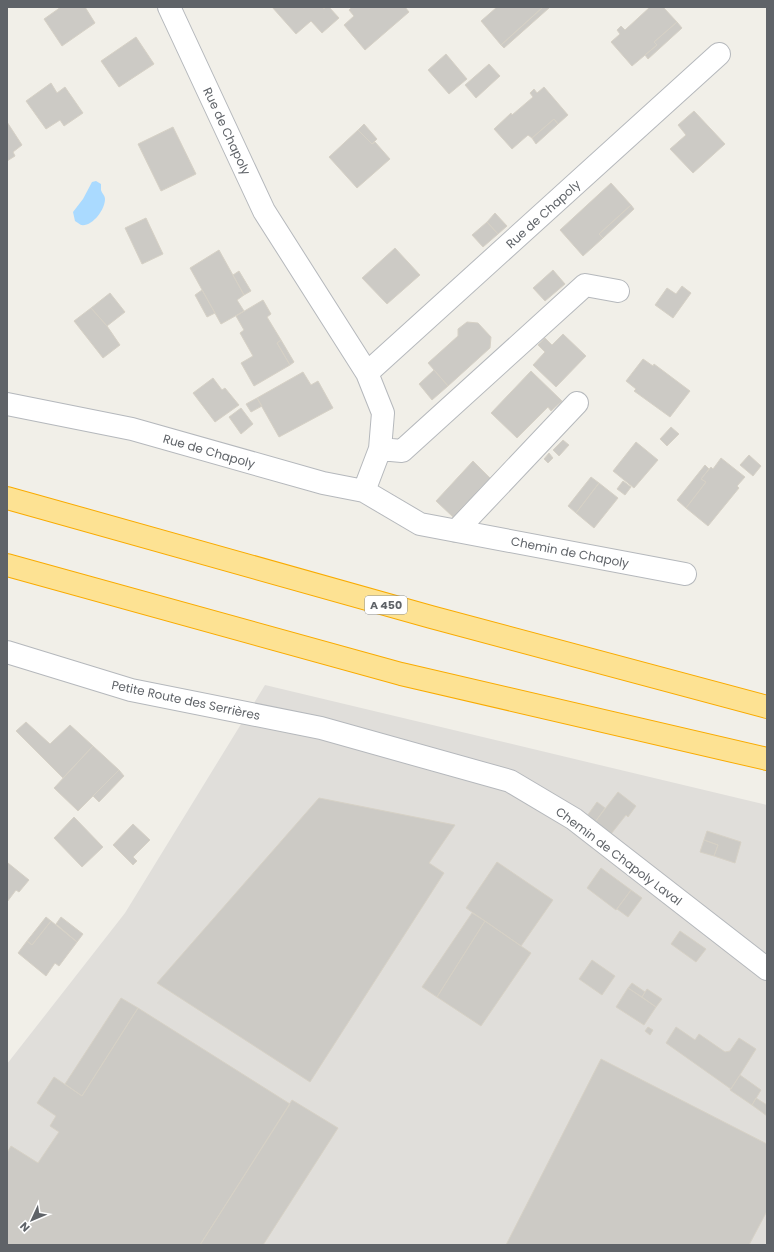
<svg xmlns="http://www.w3.org/2000/svg" width="774" height="1252" viewBox="0 0 774 1252" font-family="Poppins,sans-serif">
<rect width="100%" height="100%" fill="#f1efe8"/>
<path fill="#e0deda" d="M 265,685 L 767,805 L 767,1245 L 7,1245 L 7,1064 L 125,913 Z"/>
<path fill="#aadaff" d="M 96,181 L 101,184 C 101,186 101,188 101,190 C 102,194 105,195 105,199 C 105,210 92,227 81,225 L 75,221 L 73,212 L 83,199 L 92,182 Z"/>
<path fill="#cccac5" stroke="#d6d1c6" d="M 61,7 L 85,7 L 95,23 L 62,46 L 44,19 Z
M 272,7 L 322,7 L 324,9 L 326,7 L 329,7 L 339,18 L 322,33 L 311,21 L 296,34 Z
M 352,7 L 405,7 L 409,12 L 365,50 L 344,25 L 354,16 L 349,10 Z
M 497,7 L 543,7 L 501,45 L 481,21 Z
M 543,7 L 549,8 L 504,48 L 501,45 Z
M 650,7 L 663,7 L 677,22 L 654,42 L 657,45 L 632,66 L 611,42 L 620,34 L 617,30 L 621,26 L 625,30 Z
M 677,22 L 682,28 L 648,59 L 645,55 L 657,45 L 654,42 Z
M 136,37 L 154,64 L 119,87 L 101,61 Z
M 446,54 L 467,79 L 449,94 L 428,70 Z
M 489,64 L 500,76 L 476,98 L 465,85 Z
M 51,83 L 57,93 L 65,87 L 83,113 L 64,126 L 60,120 L 46,129 L 26,101 Z
M 544,87 L 568,115 L 558,124 L 554,119 L 532,138 L 528,135 L 512,149 L 494,129 L 511,113 L 512,115 L 533,97 L 530,93 L 534,89 L 537,93 Z
M 694,111 L 725,144 L 693,173 L 670,149 L 686,135 L 678,125 Z
M 554,119 L 558,124 L 536,144 L 532,138 Z
M 7,122 L 22,145 L 13,152 L 15,156 L 7,161 Z
M 364,124 L 377,139 L 372,144 L 358,130 Z
M 173,127 L 196,174 L 161,191 L 138,144 Z
M 358,130 L 372,144 L 375,142 L 390,159 L 357,188 L 329,157 Z
M 611,183 L 631,205 L 599,234 L 603,238 L 583,256 L 560,230 Z
M 631,205 L 634,209 L 603,238 L 599,234 Z
M 495,213 L 507,226 L 498,234 L 487,222 Z
M 146,218 L 163,254 L 142,264 L 125,228 Z
M 487,222 L 498,234 L 483,247 L 472,235 Z
M 395,248 L 420,275 L 387,304 L 362,278 Z
M 219,250 L 244,295 L 237,300 L 244,311 L 221,324 L 190,268 Z
M 553,270 L 565,284 L 545,301 L 533,288 Z
M 239,271 L 251,291 L 244,295 L 233,275 Z
M 682,286 L 691,293 L 673,318 L 655,305 L 667,288 L 676,294 Z
M 202,290 L 215,313 L 207,317 L 195,295 Z
M 110,293 L 125,312 L 107,326 L 91,308 Z
M 263,300 L 271,314 L 267,317 L 281,340 L 277,343 L 290,365 L 254,386 L 241,363 L 253,356 L 240,333 L 244,330 L 236,316 Z
M 91,308 L 107,326 L 120,345 L 103,358 L 74,321 Z
M 467,322 L 478,323 L 491,337 L 490,348 L 448,386 L 428,363 L 458,336 L 458,329 Z
M 563,334 L 586,356 L 556,387 L 533,365 L 545,352 L 538,345 L 545,338 L 552,345 Z
M 281,340 L 294,362 L 290,365 L 277,343 Z
M 643,359 L 653,366 L 654,364 L 690,391 L 670,417 L 634,391 L 636,389 L 626,381 Z
M 434,370 L 448,386 L 432,400 L 419,384 Z
M 531,371 L 562,401 L 551,411 L 548,407 L 517,438 L 491,413 Z
M 303,372 L 311,385 L 318,381 L 333,408 L 279,437 L 257,398 Z
M 213,378 L 222,390 L 225,388 L 239,405 L 215,422 L 193,393 Z
M 257,398 L 262,406 L 251,412 L 246,404 Z
M 241,408 L 253,424 L 241,434 L 229,417 Z
M 671,427 L 679,434 L 667,446 L 660,439 Z
M 563,440 L 569,445 L 559,456 L 553,450 Z
M 636,442 L 658,460 L 634,488 L 613,471 Z
M 549,453 L 553,458 L 548,463 L 544,459 Z
M 749,455 L 761,466 L 753,476 L 740,465 Z
M 721,458 L 745,477 L 737,486 L 739,488 L 708,526 L 686,508 L 706,482 L 701,479 L 711,467 L 713,469 Z
M 473,461 L 490,478 L 453,517 L 436,501 Z
M 705,465 L 709,469 L 701,479 L 706,482 L 686,508 L 677,500 Z
M 591,477 L 599,483 L 576,513 L 568,506 Z
M 623,481 L 631,487 L 625,495 L 617,489 Z
M 599,483 L 618,498 L 594,528 L 576,513 Z
M 26,722 L 50,744 L 70,725 L 93,746 L 63,778 L 16,731 Z
M 93,746 L 119,770 L 78,811 L 54,788 Z
M 119,770 L 124,776 L 99,802 L 93,796 Z
M 618,792 L 636,806 L 628,817 L 626,815 L 611,834 L 595,822 Z
M 319,798 L 455,825 L 429,863 L 444,873 L 310,1082 L 157,983 Z
M 597,802 L 605,808 L 595,822 L 587,816 Z
M 74,817 L 103,847 L 82,867 L 54,838 Z
M 133,824 L 150,840 L 133,857 L 137,861 L 133,865 L 113,845 Z
M 707,831 L 741,842 L 735,863 L 714,856 L 718,845 L 704,840 Z
M 704,840 L 718,845 L 714,856 L 700,852 Z
M 497,862 L 553,900 L 521,946 L 466,908 Z
M 8,863 L 29,880 L 19,892 L 16,890 L 7,902 L 7,865 Z
M 601,868 L 631,890 L 616,910 L 587,888 Z
M 631,890 L 642,898 L 628,917 L 617,909 Z
M 472,913 L 485,921 L 437,997 L 422,987 Z
M 46,917 L 51,921 L 32,945 L 27,941 Z
M 61,917 L 83,934 L 77,942 L 56,924 Z
M 51,921 L 77,942 L 59,966 L 55,963 L 46,976 L 18,953 L 27,941 L 32,945 Z
M 485,921 L 531,953 L 481,1026 L 437,997 Z
M 680,931 L 706,949 L 696,962 L 671,944 Z
M 592,960 L 615,976 L 602,995 L 579,979 Z
M 632,983 L 645,992 L 642,997 L 628,988 Z
M 628,988 L 656,1007 L 644,1025 L 616,1007 Z
M 647,989 L 662,999 L 656,1007 L 642,997 Z
M 121,998 L 138,1008 L 82,1096 L 65,1084 Z
M 138,1008 L 290,1104 L 200,1245 L 7,1245 L 7,1153 L 11,1146 L 38,1163 L 59,1132 L 50,1126 L 56,1116 L 37,1103 L 54,1077 L 82,1096 Z
M 648,1027 L 653,1030 L 650,1035 L 645,1031 Z
M 676,1027 L 695,1040 L 699,1034 L 725,1052 L 730,1051 L 739,1038 L 756,1049 L 731,1089 L 666,1043 Z
M 601,1059 L 767,1144 L 767,1211 L 749,1245 L 506,1245 Z
M 740,1075 L 761,1090 L 752,1105 L 730,1090 Z
M 756,1098 L 767,1105 L 767,1116 L 752,1105 Z
M 292,1100 L 338,1128 L 263,1245 L 200,1245 Z"/>
<g fill="none" stroke-linecap="round" stroke-linejoin="round">
<defs>
<path id="street" d="M 367,373 L 719,54
M 7,404 L 132,429 L 323,483 L 364,491 L 380,449 L 383,413 L 367,373 L 264,211 L 169,7
M 380,449 L 402,451 L 585,285 L 618,291
M 364,491 L 420,524 L 685,574
M 456,531 L 577,403
M 7,652 L 131,690 L 321,728 L 510,781 L 574,819 L 767,969"/>
<path id="highway" d="M 7,498 L 431,617 L 767,707
M 7,565 L 401,674 L 767,759"/>
</defs>
<use href="#street" stroke="#b5b8bc" stroke-width="24"/>
<use href="#highway" stroke="#f9ab00" stroke-width="24"/>
<use href="#street" stroke="#fff" stroke-width="22"/>
<use href="#highway" stroke="#fde293" stroke-width="22"/>
</g>
<g text-anchor="middle" dominant-baseline="central" stroke-width="4" stroke-linejoin="round" paint-order="stroke">
<rect fill="#fff" stroke="#8f9295" stroke-width="1" x="365" y="596" width="42" height="18" rx="3"/>
<g font-size="11" font-weight="bold" fill="#5f6368">
<text x="386" y="605">A 450</text>
</g>
<g font-size="12" fill="#5f6368" stroke="#fff">
<text transform="translate(227 131) rotate(65)">Rue de Chapoly</text>
<text transform="translate(543 214) rotate(-42)">Rue de Chapoly</text>
<text transform="translate(209 451) rotate(16)">Rue de Chapoly</text>
<text transform="translate(570 552) rotate(11)">Chemin de Chapoly</text>
<text transform="translate(186 700) rotate(12)">Petite Route des Serrières</text>
<text transform="translate(619 856) rotate(37)">Chemin de Chapoly Laval</text>
</g>
</g>
<rect width="774" height="1252" fill="none" stroke="#5f6368" stroke-width="16"/>
<g transform="translate(32 1220) rotate(226)" stroke="#ffffff" stroke-width="3" paint-order="stroke">
<path d="M0-3L7 15L0 10L-7 15Z" fill="#5f6368"/>
<text y="-6" font-size="11" font-weight="bold" text-anchor="middle" fill="#5f6368">N</text>
</g>
</svg>
